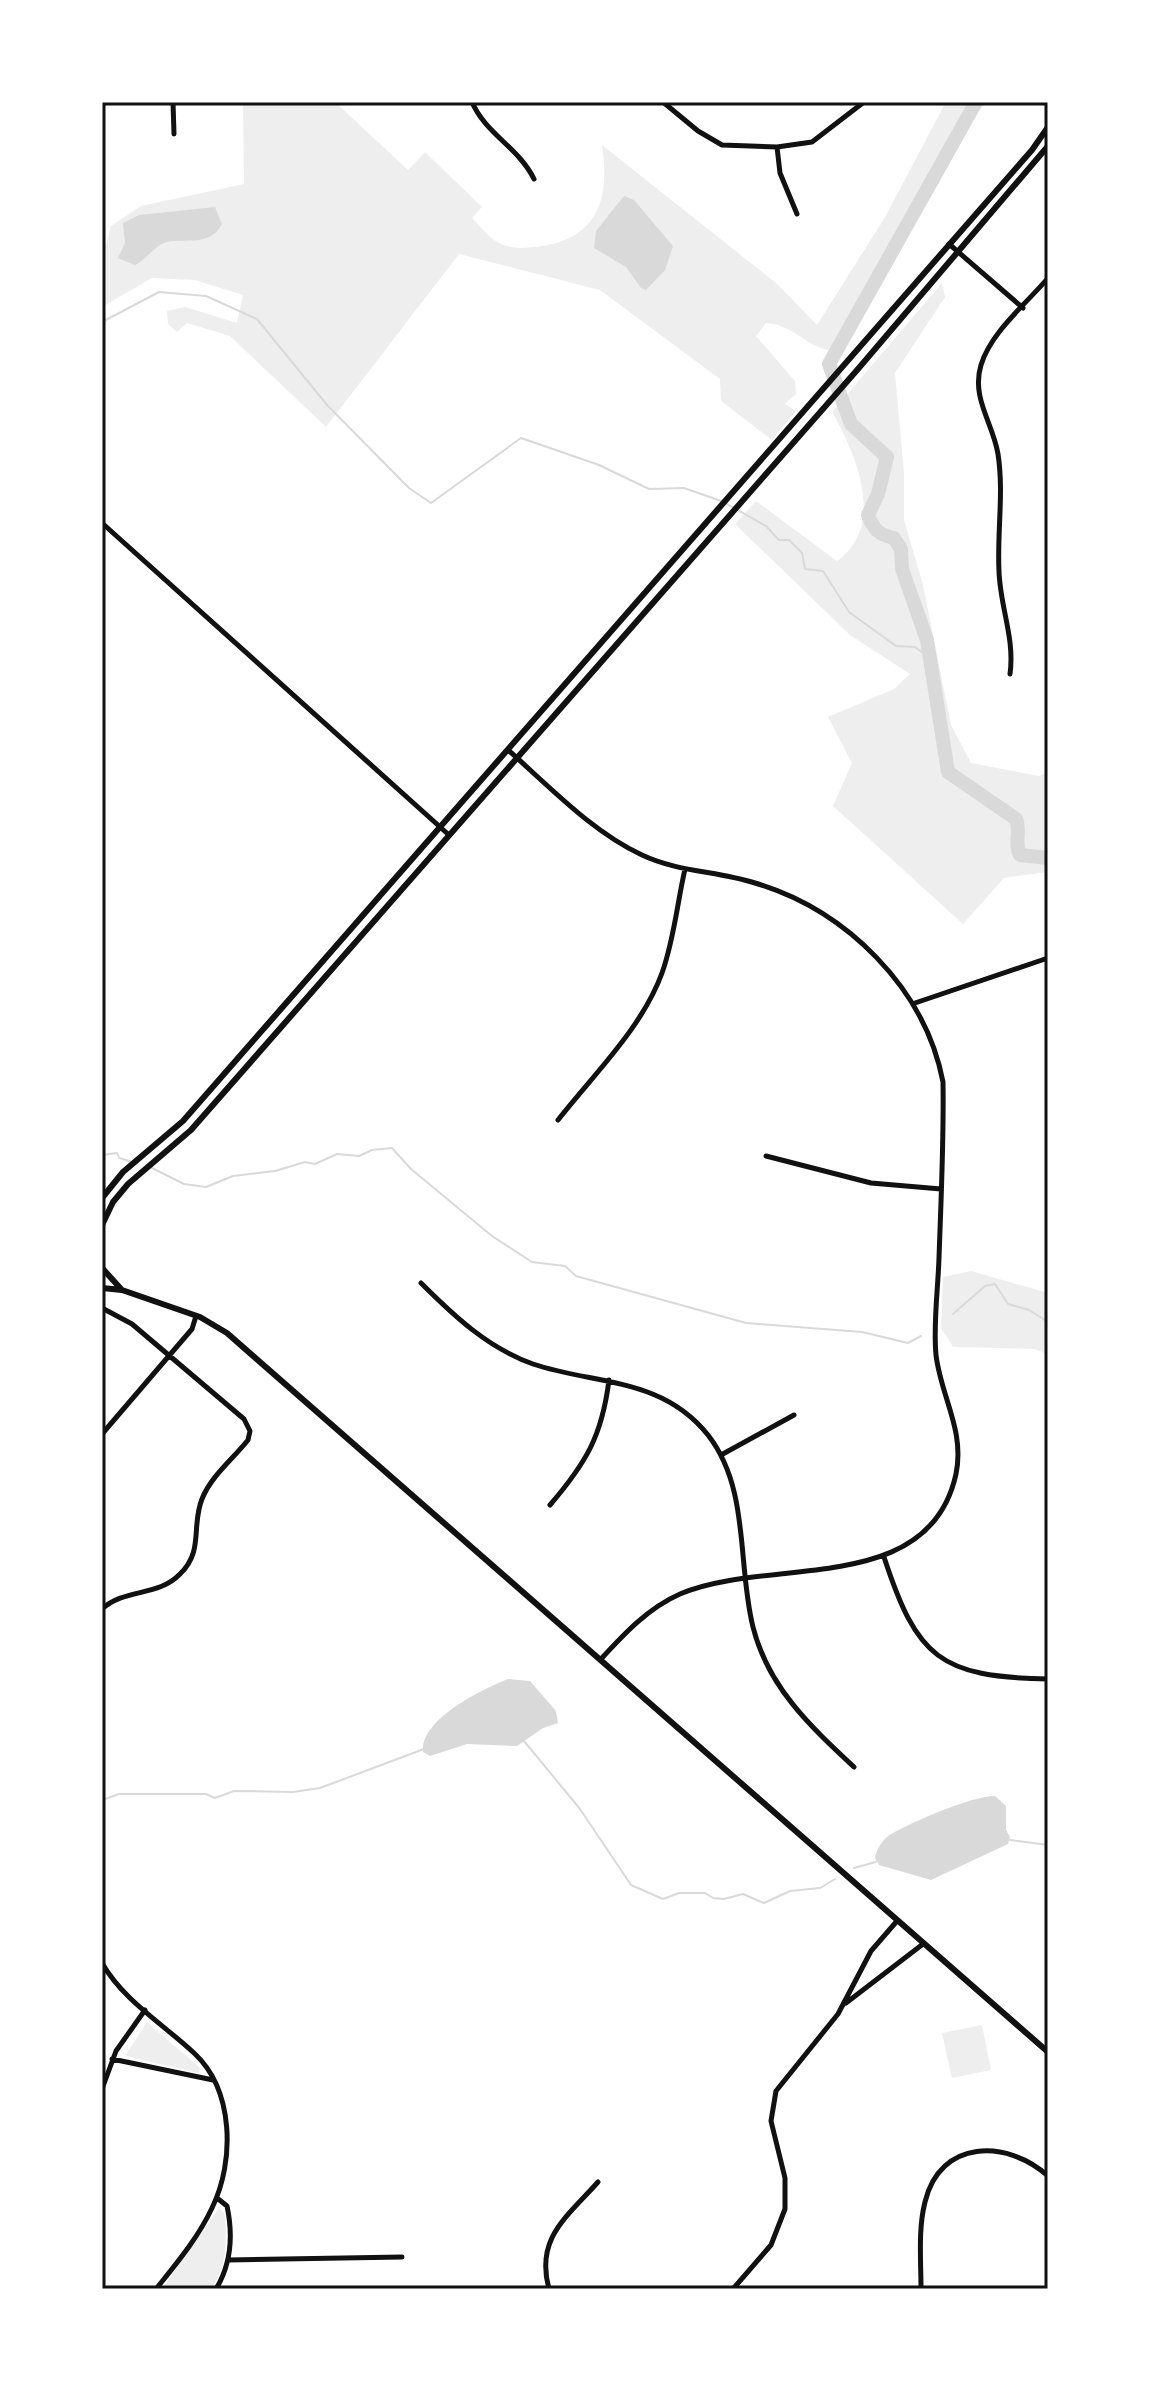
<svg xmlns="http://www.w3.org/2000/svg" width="1150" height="2391" viewBox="0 0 1150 2391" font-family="'Roboto Condensed',sans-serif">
<rect width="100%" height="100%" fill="#fff"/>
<path fill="#eee" d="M 243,102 L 335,102 L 408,170 L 425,152 L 482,207 L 472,218 C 480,226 489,238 499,243 C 514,250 526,248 542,246 C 599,237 610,197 602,145 L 776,283 L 817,325 L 884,219 L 946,102 L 983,102 C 931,183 894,271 840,351 C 805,351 800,326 766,323 L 756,336 L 795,381 L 796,394 L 785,404 L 796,411 L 772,440 L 721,401 L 720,379 L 600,290 L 459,254 L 326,427 L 230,336 L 187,323 L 177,332 L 168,324 L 167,311 L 185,307 L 237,323 L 243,295 L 195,280 L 152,278 L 102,307 L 102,260 L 111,226 L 141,206 L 244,184 Z
M 942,283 L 945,297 L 895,373 L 904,474 L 904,520 L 923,585 L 951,725 L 971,763 L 1039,776 L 1048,772 L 1048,872 L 1004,878 L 963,924 L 833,806 L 852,763 L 828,717 L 894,689 L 910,674 L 850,635 L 735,524 L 756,501 L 837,561 C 886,526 857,455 832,412 Z
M 971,1271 L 1048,1293 L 1048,1354 L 1034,1349 L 953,1347 L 941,1328 L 943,1277 Z
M 147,2022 L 200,2068 L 199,2073 L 125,2056 Z
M 982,2025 L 991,2070 L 952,2078 L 942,2033 Z
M 219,2208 L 225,2214 C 227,2240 227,2267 211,2289 L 162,2289 Z"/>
<path fill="#d9d9d9" d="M 624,196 L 634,200 L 673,246 L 665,270 L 646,290 L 641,288 L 626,267 L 594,248 L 596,231 Z
M 215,207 L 222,224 C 208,251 178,234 160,245 C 151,251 145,260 135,265 L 118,258 L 125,243 L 123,223 L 139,215 Z
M 508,1679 L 530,1681 L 556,1711 L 558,1723 L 543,1728 L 517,1746 L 467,1744 L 430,1756 L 423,1752 C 420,1719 483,1689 508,1679 Z
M 995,1796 L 1006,1806 L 1006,1830 L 1010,1837 L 1008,1844 L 931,1880 L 879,1865 L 875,1858 C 876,1851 881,1842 887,1837 C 905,1824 975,1795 995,1796 Z"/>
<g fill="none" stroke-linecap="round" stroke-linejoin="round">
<path stroke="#d9d9d9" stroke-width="2" d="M 102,322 L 159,292 L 206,296 L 257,319 L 327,405 L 409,488 L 431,503 L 521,438 L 599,465 L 649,489 L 684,488 L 721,501
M 727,504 L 766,526 L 779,540 L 789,540 L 802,553 L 805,569 L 823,571 L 849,612 L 896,646 L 915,647 L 931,659
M 102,1155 L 117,1153 L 119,1158 L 133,1162
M 150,1167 L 184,1184 L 206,1187 L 233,1176 L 275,1171 L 305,1162 L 315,1164 L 337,1154 L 359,1156 L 372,1150 L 392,1148 L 411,1169 L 492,1236 L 532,1262 L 565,1266 L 576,1276 L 746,1323 L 862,1332 L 908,1343 L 921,1336
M 953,1314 L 985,1286 L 995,1284 L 1008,1304 L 1029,1310 L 1048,1322
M 524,1741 L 580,1809 L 631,1885 L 663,1899 L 679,1893 L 705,1893 L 713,1898 L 724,1899 L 743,1894 L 764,1903 L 790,1891 L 820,1888 L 835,1879
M 102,1800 L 119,1794 L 206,1794 L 215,1798 L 234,1791 L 293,1792 L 320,1788 L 424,1749
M 1010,1840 L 1048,1845
M 854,1868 L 876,1862"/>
<path stroke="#d9d9d9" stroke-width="14" d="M 976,102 L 829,364 L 851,424 L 887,457 L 878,494 L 868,515 C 873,529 879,535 894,538 L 901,549 L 902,569 L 927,640 L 948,772 L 1016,819 C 1021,831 1014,844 1020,855 L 1048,858"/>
<path stroke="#111" stroke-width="5" d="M 173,102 L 174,134
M 472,102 C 485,133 519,148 534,179
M 663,102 L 698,131 L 722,145 L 777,147 L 812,142 L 864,102
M 777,147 L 780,173 L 797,214
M 949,244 L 1023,308
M 102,523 L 449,835
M 1010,674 C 1015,638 1000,607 999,571 C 997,532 1004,493 998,454 C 993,423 971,398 981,365 C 991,332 1026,304 1048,278
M 508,750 C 549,786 592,832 642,855 C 678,872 717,871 755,883 C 846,910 925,988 943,1082 C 944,1140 941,1199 939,1258 C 938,1290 933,1324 936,1355 C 941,1397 965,1430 956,1474 C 929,1598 768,1556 680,1594 C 648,1608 624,1634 601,1659
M 915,1003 L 1048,958
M 558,1120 C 594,1074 642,1028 662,973 C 674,940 677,904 685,869
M 766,1156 L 871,1183 L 941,1189
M 421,1283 C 454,1316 488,1348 533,1364 C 596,1385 662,1377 708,1435 C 750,1489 737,1563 753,1627 C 768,1687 810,1726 854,1767
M 102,1308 L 132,1324 L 244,1419 L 250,1431 L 248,1440 C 233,1459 211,1476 202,1499 C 191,1526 204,1551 180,1574 C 158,1597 125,1588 102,1609
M 102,1434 L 192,1329 L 196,1316
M 721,1455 L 794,1415
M 550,1505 C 586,1463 602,1436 609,1380
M 884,1557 C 917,1658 940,1677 1048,1679
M 102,1963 C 123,2000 163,2024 194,2053 C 234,2090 235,2161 212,2208 C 198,2238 176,2264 156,2289
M 846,2003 L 923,1944
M 112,2059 L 213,2080
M 102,2089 L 116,2051 L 145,2010
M 228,2260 L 402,2257
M 216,2289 C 231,2264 233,2234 227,2206 L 217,2198
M 549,2289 C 535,2238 567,2217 598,2182
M 733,2289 L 771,2245 L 785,2209 L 785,2178 L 771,2121 L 776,2091 L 838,2014 L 871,1951 L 897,1921
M 921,2289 C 921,2261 918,2229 925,2202 C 940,2139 1007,2139 1048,2176"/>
<path stroke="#111" stroke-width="6" d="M 102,1198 L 123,1172 L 183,1121 L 1032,150 L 1048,127
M 102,1225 L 113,1202 L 128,1184 L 191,1130 L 858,369 L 1048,146
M 102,1268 L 122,1290
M 102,1288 L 122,1290 L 200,1317 L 227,1333 L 1048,2052"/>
</g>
<rect width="1150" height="2391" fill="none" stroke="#ffffff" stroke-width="208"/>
<rect x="104" y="104" width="942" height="2183" fill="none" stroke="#111" stroke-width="3"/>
</svg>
